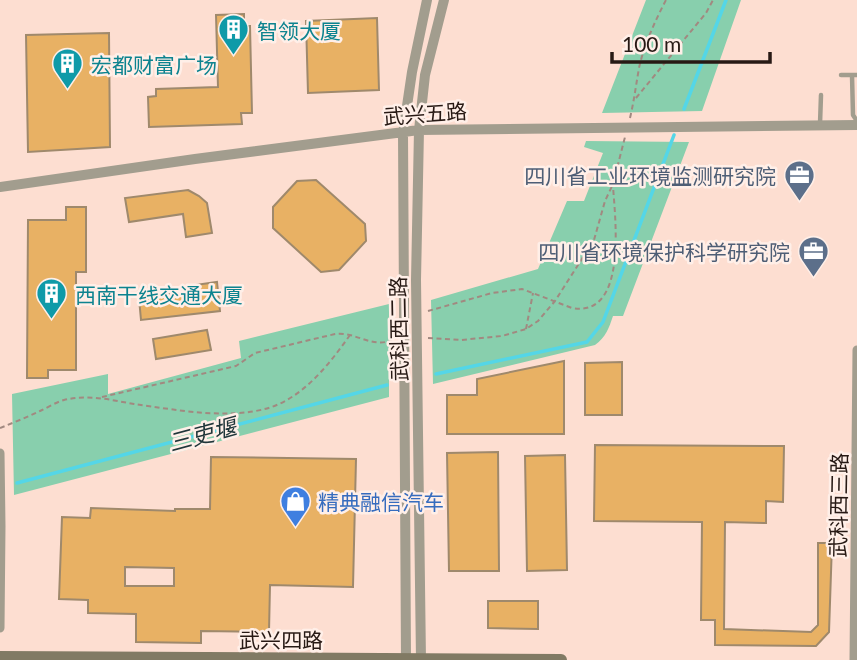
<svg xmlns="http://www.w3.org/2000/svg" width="857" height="660" viewBox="0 0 857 660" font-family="Lato,'Noto Sans SC',sans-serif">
<rect width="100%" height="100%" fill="#fdded1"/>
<path fill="#88cfad" d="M 646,0 L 741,0 L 702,111 L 602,113 Z
M 586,141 L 689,142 L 623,316 L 613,316 C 609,328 606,337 595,345 L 433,384 L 431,300 L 538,269 L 567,201 L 584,201 L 603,153 L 584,147 Z
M 389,304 L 389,397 L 14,495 L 12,394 L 108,374 L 108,394 L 241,358 L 239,341 Z"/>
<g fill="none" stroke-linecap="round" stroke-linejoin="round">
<path stroke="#54d6e7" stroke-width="3.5" d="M 684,109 L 726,0
M 436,374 L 587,342 L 603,322 L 674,135
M 17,483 L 387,385"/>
</g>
<path fill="#e8b164" stroke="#9f896c" stroke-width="2" fill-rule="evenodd" d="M 244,14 L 244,26 L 250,26 L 252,113 L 241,113 L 242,124 L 149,127 L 148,97 L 156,96 L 156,89 L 218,87 L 216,15 Z
M 377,18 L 379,90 L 308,93 L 306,21 Z
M 109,33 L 110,147 L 28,152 L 26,35 Z
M 316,180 L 365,224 L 366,241 L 339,270 L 321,272 L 273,228 L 273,207 L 297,181 Z
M 188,190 L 199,196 L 207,203 L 212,233 L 186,237 L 183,214 L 129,222 L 125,198 Z
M 66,207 L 86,207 L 86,272 L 76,272 L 76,370 L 48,370 L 48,378 L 27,378 L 28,220 L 66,220 Z
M 217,282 L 220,311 L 141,320 L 139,298 L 196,291 L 195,285 Z
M 207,330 L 211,350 L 156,359 L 153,339 Z
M 564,361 L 564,434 L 447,434 L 447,395 L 477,395 L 477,379 Z
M 622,362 L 622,415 L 585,415 L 585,363 Z
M 595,445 L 784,446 L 783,502 L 766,501 L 766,523 L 725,522 L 724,629 L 811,632 L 818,625 L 818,543 L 832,543 L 829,632 L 816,646 L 715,645 L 715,620 L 701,620 L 702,522 L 594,521 Z
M 498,452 L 499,571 L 449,571 L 447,453 Z
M 565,455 L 567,570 L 527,571 L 525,456 Z
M 211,457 L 356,459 L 353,587 L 270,585 L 269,632 L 201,631 L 201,643 L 136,642 L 136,614 L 88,613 L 88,600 L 59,599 L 62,517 L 90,518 L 91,508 L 175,511 L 175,509 L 210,509 ZM 125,567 L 174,568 L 174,586 L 125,586 Z
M 488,601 L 538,601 L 538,629 L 488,628 Z"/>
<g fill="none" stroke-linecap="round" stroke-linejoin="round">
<path stroke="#a18980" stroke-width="2" stroke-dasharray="5 3.5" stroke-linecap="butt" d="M 636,98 L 706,13 L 713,0
M 630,118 C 634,101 636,85 639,68 C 644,45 655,21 666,0
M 428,311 L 492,293 L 522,289 L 572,308 C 628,318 615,218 613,186
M 526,329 L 533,293
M 428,338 L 461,340 L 502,336 L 526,329 L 538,321 L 555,301 L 594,240 L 605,201 L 613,184 L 625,137
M 102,397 L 236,366 L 255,353 L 335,334 C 355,331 372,349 392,340
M 0,428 C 13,423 27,417 40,411 C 47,408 56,402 64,400 C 88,394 111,400 134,404 C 179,410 246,424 287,400 C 313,385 333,359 350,335"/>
<path stroke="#a29d8e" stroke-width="4.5" d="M 841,75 L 857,75
M 852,75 L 853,115 L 857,121
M 820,124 L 821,95"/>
<path stroke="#a29d8e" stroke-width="9" d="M 0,453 L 1,526 L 0,628
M 854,660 L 857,350"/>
<path stroke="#a29d8e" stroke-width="10" d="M 0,187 L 195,159 L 419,130 L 857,125
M 406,660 L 403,133 L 412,72 L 427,0
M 421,660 L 416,280 L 419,130 L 425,75 L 444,0"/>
<path stroke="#817a64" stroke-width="12" d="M 0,657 L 561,660"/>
</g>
<defs>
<symbol id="building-pin" viewBox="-11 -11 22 30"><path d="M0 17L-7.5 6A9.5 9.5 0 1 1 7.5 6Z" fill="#0f9aa8" stroke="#ffefe8"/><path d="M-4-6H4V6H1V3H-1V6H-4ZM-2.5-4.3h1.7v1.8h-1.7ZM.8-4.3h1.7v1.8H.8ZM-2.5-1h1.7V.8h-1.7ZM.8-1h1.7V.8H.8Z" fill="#fff"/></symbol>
<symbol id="office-pin" viewBox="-11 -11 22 30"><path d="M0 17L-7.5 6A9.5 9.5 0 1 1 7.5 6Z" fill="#5c6f8a" stroke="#ffefe8"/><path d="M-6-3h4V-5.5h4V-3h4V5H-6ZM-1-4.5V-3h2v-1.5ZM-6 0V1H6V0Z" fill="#fff"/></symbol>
<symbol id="shop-pin" viewBox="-11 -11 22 30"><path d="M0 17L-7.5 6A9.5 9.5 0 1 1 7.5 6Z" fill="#3f7fe0" stroke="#ffefe8"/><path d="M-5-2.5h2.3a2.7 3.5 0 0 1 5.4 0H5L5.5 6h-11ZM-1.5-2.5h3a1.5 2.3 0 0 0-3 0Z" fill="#fff"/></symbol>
</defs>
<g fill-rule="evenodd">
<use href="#building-pin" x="216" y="12" width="35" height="47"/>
<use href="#building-pin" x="50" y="46" width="35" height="47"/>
<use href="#office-pin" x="782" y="158" width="35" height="47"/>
<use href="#office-pin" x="796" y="234" width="35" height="47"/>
<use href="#building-pin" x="34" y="276" width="35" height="47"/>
<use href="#shop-pin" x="278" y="484" width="35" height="47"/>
</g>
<g text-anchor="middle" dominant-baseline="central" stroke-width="5" stroke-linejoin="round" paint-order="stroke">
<g font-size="21" fill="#0d838f" stroke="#ffefe8" text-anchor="start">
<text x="257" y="30">智领大厦</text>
<text x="91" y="64">宏都财富广场</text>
<text x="75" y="294">西南干线交通大厦</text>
</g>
<g font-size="21" fill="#271914" stroke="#ffefe8">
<text transform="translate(425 113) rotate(-4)">武兴五路</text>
<text transform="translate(398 329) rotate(-91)">武科西二路</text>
<text transform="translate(838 505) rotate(-89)">武科西三路</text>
<text x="281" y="639">武兴四路</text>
</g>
<g font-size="21" fill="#4e5e75" stroke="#ffefe8" text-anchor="end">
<text x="776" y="175">四川省工业环境监测研究院</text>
<text x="790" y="251">四川省环境保护科学研究院</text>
</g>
<g font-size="21" fill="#366cbe" stroke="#ffefe8" text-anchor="start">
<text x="318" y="501">精典融信汽车</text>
</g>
<g font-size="23" font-style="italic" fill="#20363a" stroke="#ffefe8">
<text transform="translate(202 434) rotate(-15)">三吏堰</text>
</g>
</g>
<path d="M612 52v10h158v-10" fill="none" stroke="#271914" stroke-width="3.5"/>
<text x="622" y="52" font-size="21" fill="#271914" stroke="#ffefe8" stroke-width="5" paint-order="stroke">100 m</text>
</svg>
